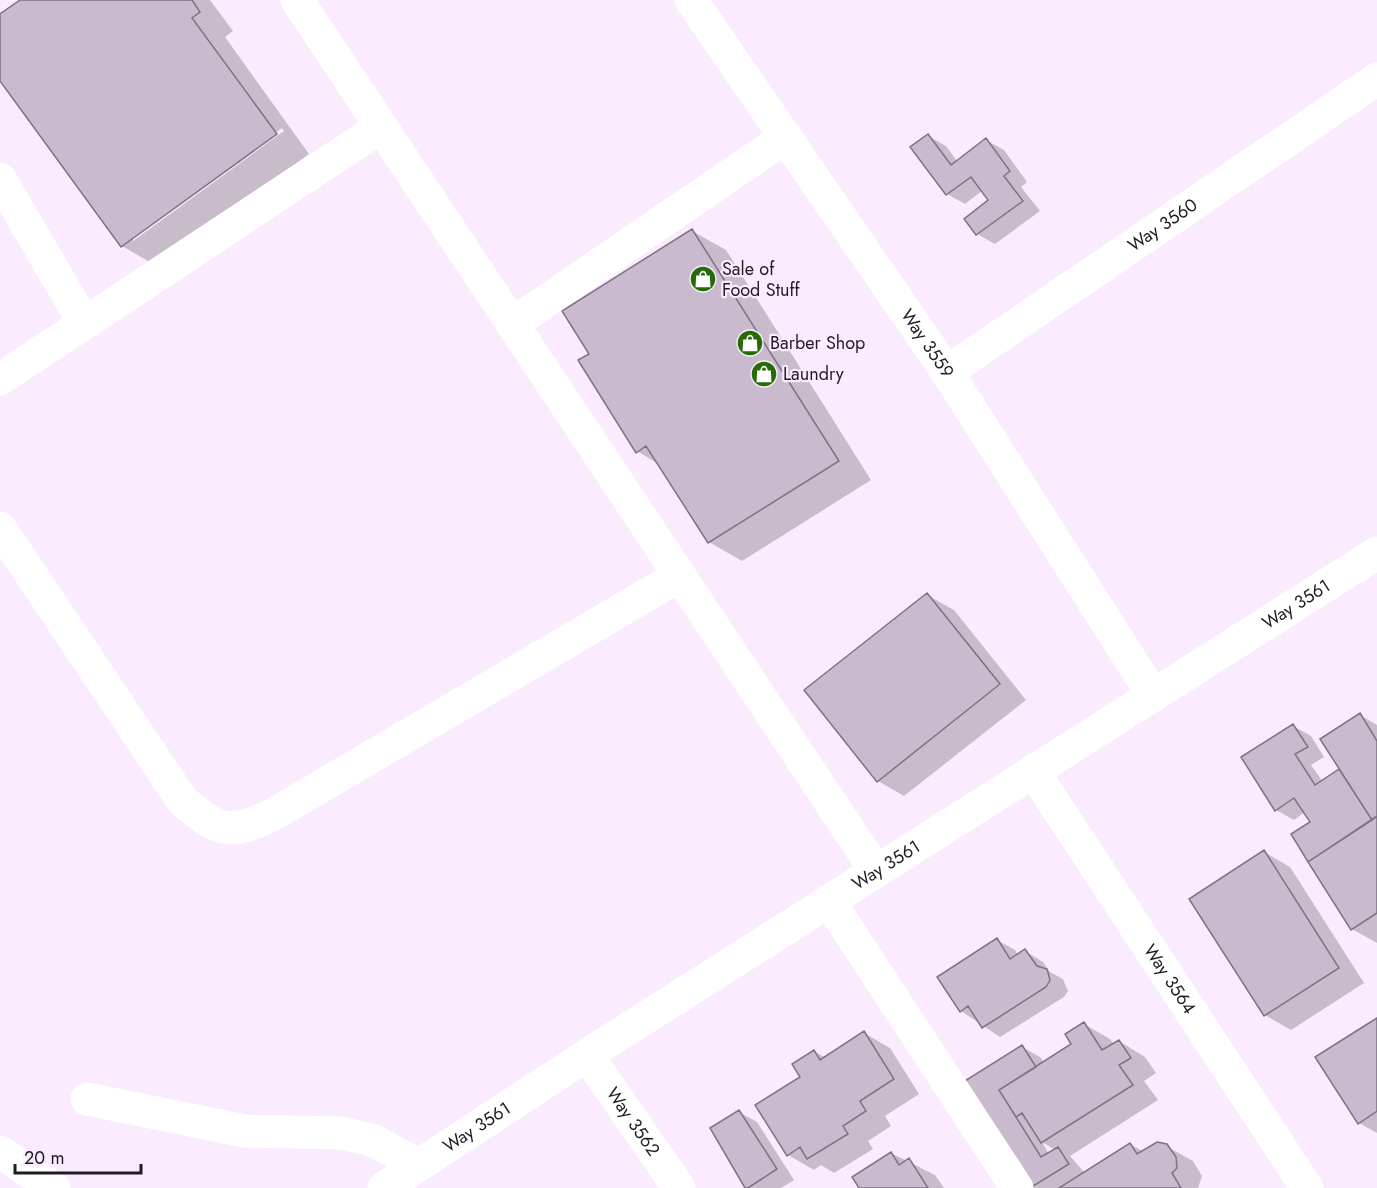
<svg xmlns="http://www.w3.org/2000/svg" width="1377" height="1188" viewBox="0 0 1377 1188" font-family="Jost,sans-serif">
<rect width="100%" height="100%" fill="#faebfe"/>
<path fill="#0003" fill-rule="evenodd" d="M 22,0 L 210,0 L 233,31 L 225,37 L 309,154 L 155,265 L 122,246 L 0,79 L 0,16 ZM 282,128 L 284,131 L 133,241 L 133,237 Z
M 928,136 L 946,146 L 957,161 L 986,140 L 1004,150 L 1027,182 L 1021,187 L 1040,211 L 995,244 L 977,234 L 991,200 L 983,190 L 965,204 L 947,194 Z
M 692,231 L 726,250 L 871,480 L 742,561 L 709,542 L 660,465 L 637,451 L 591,354 Z
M 927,595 L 954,610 L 1026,700 L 904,796 L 878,781 Z
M 1360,715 L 1377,725 L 1377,943 L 1352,929 L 1312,823 L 1305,812 L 1294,820 L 1276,810 L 1293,726 L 1311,736 L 1324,757 L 1311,765 L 1323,782 L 1342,770 Z
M 1264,852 L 1290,867 L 1364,983 L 1291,1030 L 1265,1015 Z
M 997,940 L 1015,950 L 1018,955 L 1025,951 L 1043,962 L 1050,972 L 1063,979 L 1068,991 L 1064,997 L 1000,1037 L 961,1011 Z
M 1377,1019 L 1377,1133 L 1359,1123 Z
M 1084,1024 L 1110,1039 L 1114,1045 L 1119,1041 L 1145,1057 L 1156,1073 L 1144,1081 L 1158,1100 L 1070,1156 L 1085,1173 L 1130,1144 L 1144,1152 L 1166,1146 L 1193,1161 L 1202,1176 L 1198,1188 L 1028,1188 L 962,1085 L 1022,1047 L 1040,1057 L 1044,1063 L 1073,1045 ZM 1042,1142 L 1055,1150 L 1049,1154 Z
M 864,1033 L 890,1048 L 919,1094 L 885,1116 L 891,1126 L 868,1141 L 873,1149 L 834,1173 L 821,1165 L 814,1170 L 788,1155 L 802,1077 L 814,1051 L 826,1058 Z
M 739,1112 L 757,1122 L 794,1180 L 781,1188 L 747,1188 Z
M 891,1153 L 935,1175 L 944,1188 L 861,1188 Z"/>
<path fill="#c9bbcd" stroke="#7f7282" stroke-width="1.5" d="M 20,0 L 192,0 L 200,12 L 192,18 L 277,134 L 121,247 L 0,81 L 0,14 Z
M 928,134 L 951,165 L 986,138 L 1010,171 L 1004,176 L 1023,201 L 976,235 L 964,219 L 988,200 L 971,177 L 946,195 L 910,147 Z
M 692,229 L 839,461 L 708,543 L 646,446 L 636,453 L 578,360 L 589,354 L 562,311 Z
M 927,593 L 1000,684 L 877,782 L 804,690 Z
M 1360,713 L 1377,741 L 1377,816 L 1372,820 L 1320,739 Z
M 1293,724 L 1308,747 L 1295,754 L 1315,785 L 1339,769 L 1372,820 L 1308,862 L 1291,834 L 1310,822 L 1294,798 L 1275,811 L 1241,757 Z
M 1377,816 L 1377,913 L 1351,930 L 1308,862 Z
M 1264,850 L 1339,968 L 1264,1016 L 1189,899 Z
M 997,938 L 1010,959 L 1025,949 L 1037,966 L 1047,969 L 1050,980 L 1046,987 L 982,1028 L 968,1006 L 960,1012 L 937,977 Z
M 1377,1018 L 1377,1111 L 1358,1124 L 1315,1057 Z
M 1084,1022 L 1102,1050 L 1119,1040 L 1131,1058 L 1119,1065 L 1133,1085 L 1041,1143 L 1022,1113 L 1016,1117 L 999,1090 L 1071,1044 L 1065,1034 Z
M 864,1031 L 894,1079 L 860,1101 L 866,1111 L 843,1126 L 848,1134 L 807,1159 L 800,1147 L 787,1156 L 755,1105 L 800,1077 L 792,1064 L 814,1050 L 820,1060 Z
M 1022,1045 L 1036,1067 L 999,1090 L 1041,1157 L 1058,1147 L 1069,1164 L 1030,1188 L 960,1084 Z
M 739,1110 L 777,1169 L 748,1188 L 745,1188 L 710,1128 Z
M 1157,1142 L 1167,1144 L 1176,1157 L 1177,1168 L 1172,1173 L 1181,1188 L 1059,1188 L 1130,1143 L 1137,1154 Z
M 891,1152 L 899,1165 L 909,1158 L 928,1188 L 859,1188 L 852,1177 Z"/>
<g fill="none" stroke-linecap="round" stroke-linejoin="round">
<g stroke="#fff" stroke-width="33">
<path d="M 297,0 L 876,871"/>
<path id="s1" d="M 691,0 L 947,372 L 1153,695"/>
<path d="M 0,179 L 84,323"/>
<path d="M 512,324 L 786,137"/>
<path id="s2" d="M 947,372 L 1377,79"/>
<path d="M 0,379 L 381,127"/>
<path d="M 0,528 L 182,800 C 217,831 230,836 274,814 L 679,576"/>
<path id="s3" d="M 1033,771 L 1307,1188"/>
<path d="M 829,901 L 1017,1188"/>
<path id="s4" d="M 587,1055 L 679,1188"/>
<path d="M 87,1099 L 245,1131 L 341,1133 L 372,1140 L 419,1165"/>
<path d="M 0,1152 L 54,1188"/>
<path id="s5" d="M 384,1188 L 587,1055 L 1377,553"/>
</g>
</g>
<defs>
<symbol id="shop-disc" viewBox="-11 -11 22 22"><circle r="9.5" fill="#256c07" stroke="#faebfe"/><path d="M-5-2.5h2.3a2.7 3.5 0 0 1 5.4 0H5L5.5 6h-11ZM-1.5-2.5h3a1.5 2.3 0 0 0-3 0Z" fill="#fff"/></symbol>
</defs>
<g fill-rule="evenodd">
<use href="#shop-disc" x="688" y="264" width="30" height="30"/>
<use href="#shop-disc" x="735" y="328" width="30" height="30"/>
<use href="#shop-disc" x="749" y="359" width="30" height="30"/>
</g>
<g text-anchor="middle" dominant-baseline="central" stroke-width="4.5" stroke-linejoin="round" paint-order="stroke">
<g font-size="18" fill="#211c22" stroke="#faebfe">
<text stroke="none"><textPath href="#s2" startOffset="261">Way 3560</textPath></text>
<text stroke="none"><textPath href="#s1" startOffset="417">Way 3559</textPath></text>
<text stroke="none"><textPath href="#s5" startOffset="1083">Way 3561</textPath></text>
<text stroke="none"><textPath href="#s5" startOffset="597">Way 3561</textPath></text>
<text stroke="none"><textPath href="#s3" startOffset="249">Way 3564</textPath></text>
<text stroke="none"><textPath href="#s4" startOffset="81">Way 3562</textPath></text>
<text stroke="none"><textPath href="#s5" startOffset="111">Way 3561</textPath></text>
</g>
<g font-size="18" fill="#211c22" stroke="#faebfe" text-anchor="start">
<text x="722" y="269">Sale of<tspan x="722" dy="21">Food Stuff</tspan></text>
<text x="770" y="343">Barber Shop</text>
<text x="783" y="374">Laundry</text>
</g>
</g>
<path d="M15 1164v9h126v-9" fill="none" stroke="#211c22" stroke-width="3"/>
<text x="24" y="1164" font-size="18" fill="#211c22" stroke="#faebfe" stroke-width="4.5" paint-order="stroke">20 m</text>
</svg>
